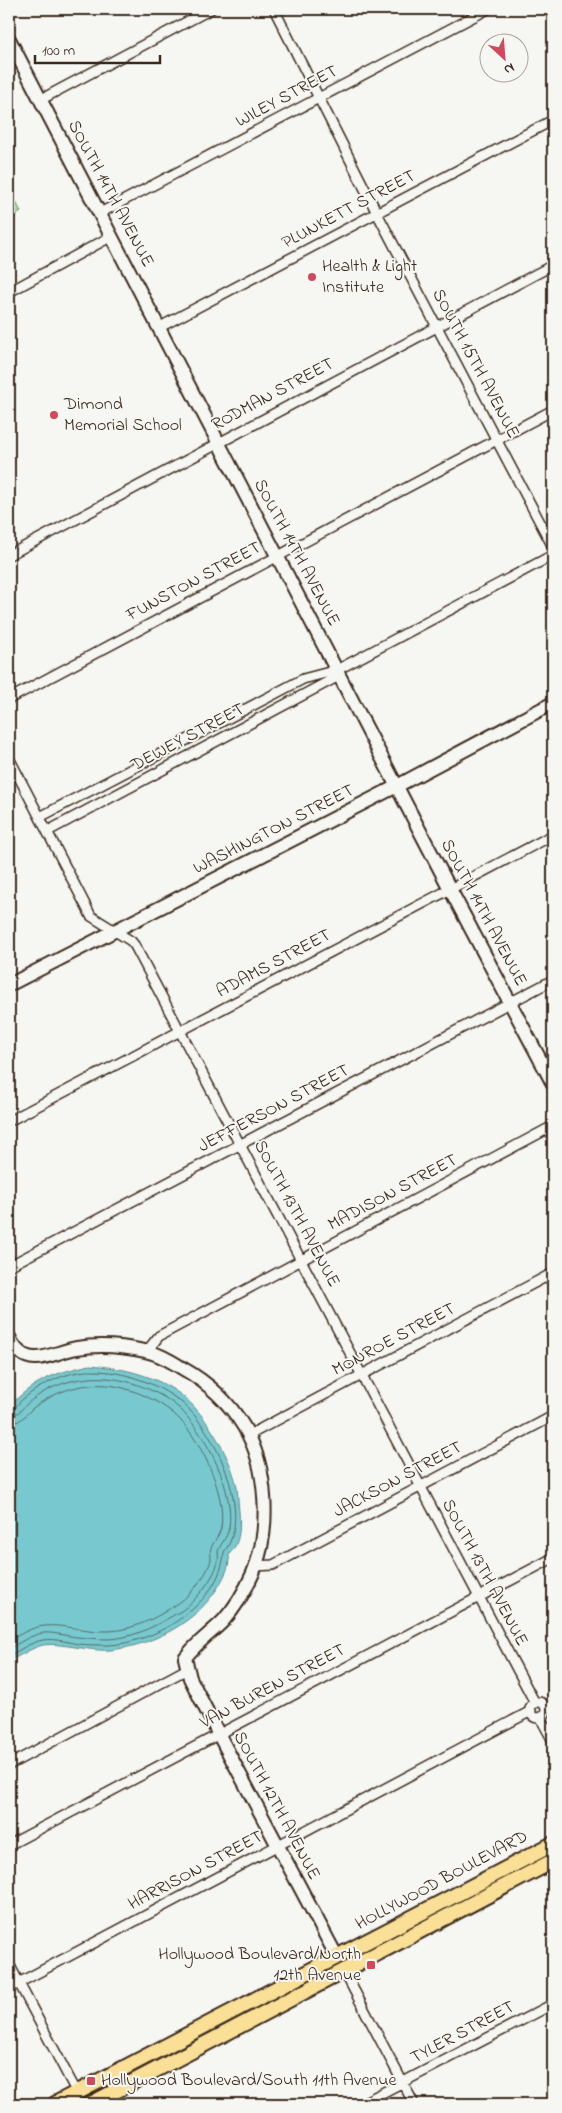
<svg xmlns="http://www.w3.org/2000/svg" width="562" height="2113" viewBox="0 0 562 2113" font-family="'Indie Flower',sans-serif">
<rect width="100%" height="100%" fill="#f6f6f2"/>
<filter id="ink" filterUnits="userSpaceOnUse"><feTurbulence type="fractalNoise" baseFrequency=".02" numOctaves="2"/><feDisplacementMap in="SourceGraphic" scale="10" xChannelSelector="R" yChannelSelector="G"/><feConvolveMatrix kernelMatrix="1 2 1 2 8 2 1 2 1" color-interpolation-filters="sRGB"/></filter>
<g filter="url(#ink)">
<path fill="#9fe3ae" stroke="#6d8666" d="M 9,188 L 21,212 L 9,219 Z"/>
<path fill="#78c9cf" stroke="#608988" d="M 90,1365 C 125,1368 159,1376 186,1399 C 208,1418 232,1460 237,1488 C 238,1495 238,1503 239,1511 C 240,1525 241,1543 229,1554 C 230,1565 226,1573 221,1582 C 200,1621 154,1645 111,1650 C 91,1652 60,1642 43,1645 C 31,1648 20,1656 9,1661 L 9,1407 C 32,1381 57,1372 90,1365 Z"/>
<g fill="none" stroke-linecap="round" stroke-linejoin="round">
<path stroke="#536a65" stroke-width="1" d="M 9,1410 C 16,1409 18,1403 23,1399 C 41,1384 69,1370 93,1371 C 125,1371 156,1383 181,1402 C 215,1429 254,1514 224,1552 C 221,1603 156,1643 108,1645 C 98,1645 88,1645 78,1644 C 67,1642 54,1638 43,1640 C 31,1642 20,1650 9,1656
M 9,1416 C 18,1416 20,1410 27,1404 C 51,1383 84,1374 115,1379 C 136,1382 164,1394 180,1409 C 207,1436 235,1490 229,1528 C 227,1539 219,1545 218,1552 C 218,1555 219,1557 218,1560 C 217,1575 194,1603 181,1611 C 158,1624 136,1638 108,1639 C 98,1639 87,1638 77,1637 C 66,1636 54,1632 43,1633 C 31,1635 19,1643 9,1649
M 9,1424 C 21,1423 25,1415 33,1408 C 57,1390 85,1381 115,1386 C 135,1390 157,1400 173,1413 C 199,1435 227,1493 221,1528 C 219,1536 214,1541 211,1548 C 210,1552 211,1556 211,1559 C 209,1573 189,1597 177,1604 C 156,1618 134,1630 108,1631 C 86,1632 64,1624 44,1626 C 31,1627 20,1635 9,1640"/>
<defs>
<path id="street" d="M 274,9 L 377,213 L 553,547
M 40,100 L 211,9
M 100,213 L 488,9
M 9,292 L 112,236
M 160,327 L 553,120
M 9,555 L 553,265
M 9,699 L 553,410
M 9,758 L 91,916 L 131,941 L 135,946 L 535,1703
M 40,817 L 303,679 L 337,670 L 553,555
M 48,831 L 335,678 L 337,670
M 9,1121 L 553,835
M 9,1266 L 553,980
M 147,1351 L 159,1336 L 553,1126
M 249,1435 L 553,1273
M 255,1566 L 273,1565 L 553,1416
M530 1710a8 8 0 1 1 16 0a8 8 0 1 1-16 0Z
M 540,1717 L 553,1741
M 9,1765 L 187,1669
M 9,1845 L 553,1558
M 9,1964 L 77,2093
M 344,1971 L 414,2104
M 9,1988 L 531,1711
M 361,2104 L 553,2004"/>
<path id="secondary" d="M 9,39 L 450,889 L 553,1084
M 9,985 L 397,786 L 553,703
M 9,1337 C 14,1348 23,1359 37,1358 C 50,1357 64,1350 77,1348 C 100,1344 122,1346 145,1351 C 158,1353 171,1361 182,1368 C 207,1382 229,1402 244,1427 C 268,1467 271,1531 253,1573 C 246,1589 235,1608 223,1621 C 210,1634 196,1643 185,1658 L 190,1678 L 219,1735 L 337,1957"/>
<path id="primary" d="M 55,2104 L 553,1844
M 91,2104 L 553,1861"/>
</defs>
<use href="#street" stroke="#3b2a1e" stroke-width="12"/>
<use href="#secondary" stroke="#3b2a1e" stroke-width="16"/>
<use href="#primary" stroke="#3b2a1e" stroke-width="18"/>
<use href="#street" stroke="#f6f6f2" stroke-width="9"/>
<use href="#secondary" stroke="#f6f6f2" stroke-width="12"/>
<use href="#primary" stroke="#fadf96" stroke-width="14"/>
</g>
</g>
<g fill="#d1495b" stroke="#f6f6f2" stroke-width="2">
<circle cx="312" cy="277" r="5"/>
<circle cx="54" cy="415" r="5"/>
<rect x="366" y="1960" width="10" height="10" rx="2.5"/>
<rect x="86" y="2076" width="10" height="10" rx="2.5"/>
</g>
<g text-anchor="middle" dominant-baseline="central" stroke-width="4" stroke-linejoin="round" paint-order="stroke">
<g font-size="18" fill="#3b2a1e" stroke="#f6f6f2">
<text transform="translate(287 97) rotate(-28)">WILEY STREET</text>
<text transform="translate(110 194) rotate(62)">SOUTH 14TH AVENUE</text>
<text transform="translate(349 210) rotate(-28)">PLUNKETT STREET</text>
<text transform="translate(475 364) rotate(62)">SOUTH 15TH AVENUE</text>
<text transform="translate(273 395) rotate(-28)">RODMAN STREET</text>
<text transform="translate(296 553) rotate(62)">SOUTH 14TH AVENUE</text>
<text transform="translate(194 582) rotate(-28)">FUNSTON STREET</text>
<text transform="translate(188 738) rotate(-28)">DEWEY STREET</text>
<text transform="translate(274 830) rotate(-27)">WASHINGTON STREET</text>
<text transform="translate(483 913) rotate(62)">SOUTH 14TH AVENUE</text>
<text transform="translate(274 964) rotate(-28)">ADAMS STREET</text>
<text transform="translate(274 1109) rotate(-28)">JEFFERSON STREET</text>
<text transform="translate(393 1193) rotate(-28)">MADISON STREET</text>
<text transform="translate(296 1214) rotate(62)">SOUTH 13TH AVENUE</text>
<text transform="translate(394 1340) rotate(-28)">MONROE STREET</text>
<text transform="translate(398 1480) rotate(-28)">JACKSON STREET</text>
<text transform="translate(484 1573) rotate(62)">SOUTH 13TH AVENUE</text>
<text transform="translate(273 1687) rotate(-28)">VAN BUREN STREET</text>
<text transform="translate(276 1806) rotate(62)">SOUTH 12TH AVENUE</text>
<text transform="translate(196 1871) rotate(-28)">HARRISON STREET</text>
<text transform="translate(442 1881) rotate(-28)">HOLLYWOOD BOULEVARD</text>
<text transform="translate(463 2033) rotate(-28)">TYLER STREET</text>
</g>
<g font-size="18" fill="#3b2a1e" stroke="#f6f6f2" text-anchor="start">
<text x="322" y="267">Health &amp; Light<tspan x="322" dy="21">Institute</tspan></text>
<text x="64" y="405">Dimond<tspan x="64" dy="21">Memorial School</tspan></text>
<text x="361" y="1955" text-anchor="end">Hollywood Boulevard/North<tspan x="361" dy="21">12th Avenue</tspan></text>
<text x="101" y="2081">Hollywood Boulevard/South 11th Avenue</text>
</g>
</g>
<rect width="562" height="2113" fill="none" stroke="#f6f6f2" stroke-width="30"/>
<rect x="15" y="15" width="532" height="2083" fill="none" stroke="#3b2a1e" stroke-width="2" filter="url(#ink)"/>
<g transform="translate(504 58) rotate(154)"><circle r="24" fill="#f6f6f2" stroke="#aba49d"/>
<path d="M0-4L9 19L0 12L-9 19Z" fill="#d1495b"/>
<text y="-8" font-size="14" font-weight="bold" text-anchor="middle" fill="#3b2a1e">N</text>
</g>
<path d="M35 55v8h125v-8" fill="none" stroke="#3b2a1e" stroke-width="2.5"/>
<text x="42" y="55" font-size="15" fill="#3b2a1e" stroke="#f6f6f2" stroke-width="4" paint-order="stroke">100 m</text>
</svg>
